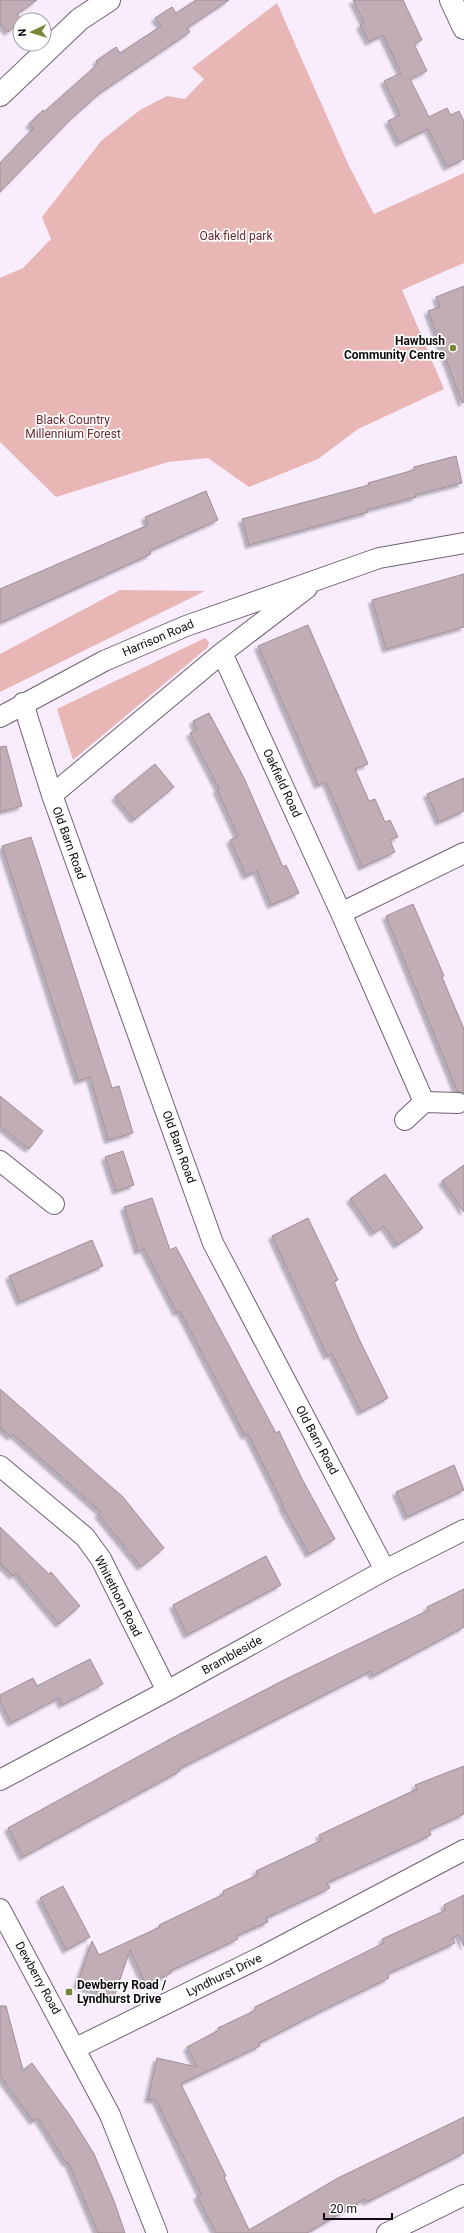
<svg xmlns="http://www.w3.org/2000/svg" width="464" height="2233" viewBox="0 0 464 2233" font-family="Roboto,sans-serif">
<defs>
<filter id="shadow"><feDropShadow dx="-3.5" dy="3.5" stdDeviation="1" flood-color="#0004"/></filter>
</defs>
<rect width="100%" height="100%" fill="#f8ecfd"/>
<path fill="#e8b6b4" d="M 277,3 L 348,164 L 374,214 L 464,173 L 464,263 L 402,290 L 444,389 L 358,429 L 318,459 L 249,487 L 208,458 L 168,462 L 56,497 L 0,442 L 0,278 L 23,268 L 51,239 L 42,217 L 101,141 L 140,110 L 167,96 L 185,99 L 204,79 L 192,68 Z
M 120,590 L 205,591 L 0,692 L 0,654 Z
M 205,638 L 209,642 L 208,647 L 73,760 L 57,709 Z"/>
<path fill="#c0adb6" stroke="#a18e97" filter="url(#shadow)" d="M 0,0 L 37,0 L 17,14 L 22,20 L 8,32 L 2,25 L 0,26 Z
M 196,0 L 229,0 L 187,28 L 190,32 L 100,93 L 71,119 L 0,192 L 0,163 L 34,128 L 29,124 L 43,110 L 44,112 L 98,64 L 96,61 L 116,47 L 120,53 L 161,26 L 155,18 L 172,7 L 176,13 Z
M 353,0 L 403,0 L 422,40 L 414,44 L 427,71 L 410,79 L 429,117 L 447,108 L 451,115 L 459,111 L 464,121 L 464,159 L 447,167 L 428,129 L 399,143 L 388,121 L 400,115 L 384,81 L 401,73 L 383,35 L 369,42 L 360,25 L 364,23 Z
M 464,286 L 464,402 L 462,403 L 428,311 L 440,307 L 436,297 Z
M 456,456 L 462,483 L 415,495 L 416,497 L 367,510 L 368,512 L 249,545 L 242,519 L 369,485 L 368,483 L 414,470 L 414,467 Z
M 206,491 L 218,520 L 149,551 L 151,554 L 0,623 L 0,589 L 148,525 L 145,517 Z
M 464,574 L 464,627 L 386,649 L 372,600 Z
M 308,625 L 368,764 L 355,769 L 369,801 L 375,799 L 385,822 L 390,820 L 398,837 L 390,840 L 395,852 L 362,867 L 326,782 L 318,785 L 258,646 Z
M 209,713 L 244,778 L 283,867 L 286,865 L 299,893 L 271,905 L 257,871 L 246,876 L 230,840 L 238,836 L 217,790 L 219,789 L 190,733 L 197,730 L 193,721 Z
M 6,746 L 22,806 L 0,812 L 0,747 Z
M 155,764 L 174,787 L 134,820 L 115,797 Z
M 464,778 L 464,811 L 439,822 L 427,794 Z
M 31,837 L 112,1088 L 119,1086 L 133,1133 L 108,1140 L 90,1077 L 78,1081 L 2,846 Z
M 413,904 L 444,976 L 442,977 L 464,1029 L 464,1093 L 457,1091 L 386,916 Z
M 0,1096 L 43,1131 L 29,1149 L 0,1126 Z
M 123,1151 L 134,1185 L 116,1191 L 105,1157 Z
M 464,1165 L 464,1212 L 442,1181 Z
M 385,1174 L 423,1228 L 397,1245 L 384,1226 L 374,1233 L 350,1199 Z
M 152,1198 L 170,1250 L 176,1247 L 276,1433 L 279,1431 L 302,1479 L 335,1539 L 309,1554 L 282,1506 L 283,1505 L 248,1434 L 245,1436 L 180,1311 L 177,1313 L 144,1249 L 138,1251 L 124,1207 Z
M 308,1218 L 338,1280 L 334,1282 L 360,1341 L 388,1398 L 361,1412 L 332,1354 L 327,1356 L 272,1236 Z
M 92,1240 L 103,1266 L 20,1302 L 9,1276 Z
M 0,1389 L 123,1497 L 164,1548 L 141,1567 L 98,1514 L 101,1512 L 13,1434 L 11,1437 L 0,1427 Z
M 454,1465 L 464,1490 L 407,1517 L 396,1492 Z
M 0,1527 L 49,1574 L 51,1572 L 80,1606 L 59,1624 L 16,1573 L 13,1576 L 0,1563 Z
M 266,1556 L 281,1585 L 187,1635 L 173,1605 Z
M 464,1589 L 464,1627 L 373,1676 L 371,1671 L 179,1769 L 180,1771 L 23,1857 L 8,1828 L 174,1737 L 286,1679 L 429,1610 L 427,1607 Z
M 90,1659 L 103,1684 L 62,1705 L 59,1698 L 11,1723 L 0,1701 L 0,1695 L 33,1678 L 37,1686 Z
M 464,1766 L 464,1814 L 429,1830 L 431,1835 L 327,1883 L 330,1888 L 266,1918 L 268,1922 L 236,1936 L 238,1939 L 170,1971 L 171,1973 L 146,1985 L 130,1950 L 114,1997 L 77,1985 L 92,1941 L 99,1955 L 160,1927 L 159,1925 L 224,1894 L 223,1891 L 258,1875 L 256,1871 L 322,1840 L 319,1835 L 417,1789 L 415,1785 Z
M 63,1886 L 90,1937 L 66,1950 L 40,1898 Z
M 464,1895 L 464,1946 L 459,1935 L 452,1938 L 455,1943 L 387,1974 L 389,1978 L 325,2009 L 259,2043 L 260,2046 L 181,2084 L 226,2176 L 224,2177 L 249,2230 L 338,2178 L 464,2117 L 464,2153 L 367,2202 L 365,2199 L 307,2233 L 216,2233 L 197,2196 L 201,2194 L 156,2100 L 148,2099 L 157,2058 L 197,2067 L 187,2047 L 219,2030 L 218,2028 L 256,2010 L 255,2007 L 384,1943 L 382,1939 L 446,1910 L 444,1905 Z
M 0,2006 L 6,2006 L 23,2070 L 32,2063 L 71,2117 L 94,2154 L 114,2201 L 125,2233 L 98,2233 L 68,2162 L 66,2163 L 38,2118 L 33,2121 L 0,2076 Z"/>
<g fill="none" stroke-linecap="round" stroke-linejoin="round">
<defs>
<path id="minor" d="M 222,653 L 341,913 L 424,1102
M 23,703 L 52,795 L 213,1243 L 385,1570
M 0,717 L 104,661 L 186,626 L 379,558 L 464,543
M 52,795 L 222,653 L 307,588
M 341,913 L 464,853
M 405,1120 L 424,1102 L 458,1103
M 0,1161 L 54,1204
M 0,1466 L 85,1537 L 101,1559 L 167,1691
M 0,1780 L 167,1691 L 385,1570 L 464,1530
M 0,1909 L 110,2115 L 157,2233
M 76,2048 L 263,1956 L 464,1850
M 387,2233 L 464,2195"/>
<path id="tertiary" d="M 0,95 L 80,19 L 109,0"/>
<path id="primary" d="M 451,0 L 464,28"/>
</defs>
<use href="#minor" stroke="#6d6371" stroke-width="22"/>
<use href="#tertiary" stroke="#6d6371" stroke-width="24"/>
<use href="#primary" stroke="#6d6371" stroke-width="24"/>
<use href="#minor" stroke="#fff" stroke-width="20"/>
<use href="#tertiary" stroke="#fff" stroke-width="22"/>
<use href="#primary" stroke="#fff" stroke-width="22"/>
</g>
<g fill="#778736" stroke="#fff" stroke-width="1.5">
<circle cx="453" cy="348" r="4"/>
<rect x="65" y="1988" width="8" height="8" rx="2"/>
</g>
<g text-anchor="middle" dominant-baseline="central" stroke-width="3.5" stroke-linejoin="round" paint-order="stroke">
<g font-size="12" fill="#6b282a" stroke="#fff">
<text x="236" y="236">Oak field park</text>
<text x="73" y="420">Black Country<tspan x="73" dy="14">Millennium Forest</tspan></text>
</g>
<g font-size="12" font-weight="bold" fill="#0e0a0f" stroke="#fff" text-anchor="end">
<text x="445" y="341">Hawbush<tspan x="445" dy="14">Community Centre</tspan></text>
<text x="77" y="1985" text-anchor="start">Dewberry Road /<tspan x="77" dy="14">Lyndhurst Drive</tspan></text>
</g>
<g font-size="12" fill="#0e0a0f" stroke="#fff">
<text transform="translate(158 638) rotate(-23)">Harrison Road</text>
<text transform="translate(282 783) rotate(65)">Oakfield Road</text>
<text transform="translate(69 843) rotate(70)">Old Barn Road</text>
<text transform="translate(179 1147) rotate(70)">Old Barn Road</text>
<text transform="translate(317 1440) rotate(62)">Old Barn Road</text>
<text transform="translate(118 1596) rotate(63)">Whitethorn Road</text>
<text transform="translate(232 1655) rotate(-29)">Brambleside</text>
<text transform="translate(224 1975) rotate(-26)">Lyndhurst Drive</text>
<text transform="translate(38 1978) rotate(61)">Dewberry Road</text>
</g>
</g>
<g transform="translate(32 32) rotate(266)"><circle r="19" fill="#ffffff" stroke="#9f9d9f"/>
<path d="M0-3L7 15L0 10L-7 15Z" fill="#778736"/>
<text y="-6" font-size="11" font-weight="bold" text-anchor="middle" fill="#0e0a0f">N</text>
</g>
<path d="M324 2213v6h68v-6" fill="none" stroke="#0e0a0f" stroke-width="2"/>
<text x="330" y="2213" font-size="12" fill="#0e0a0f" stroke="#ffffff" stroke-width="3" paint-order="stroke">20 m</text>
</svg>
